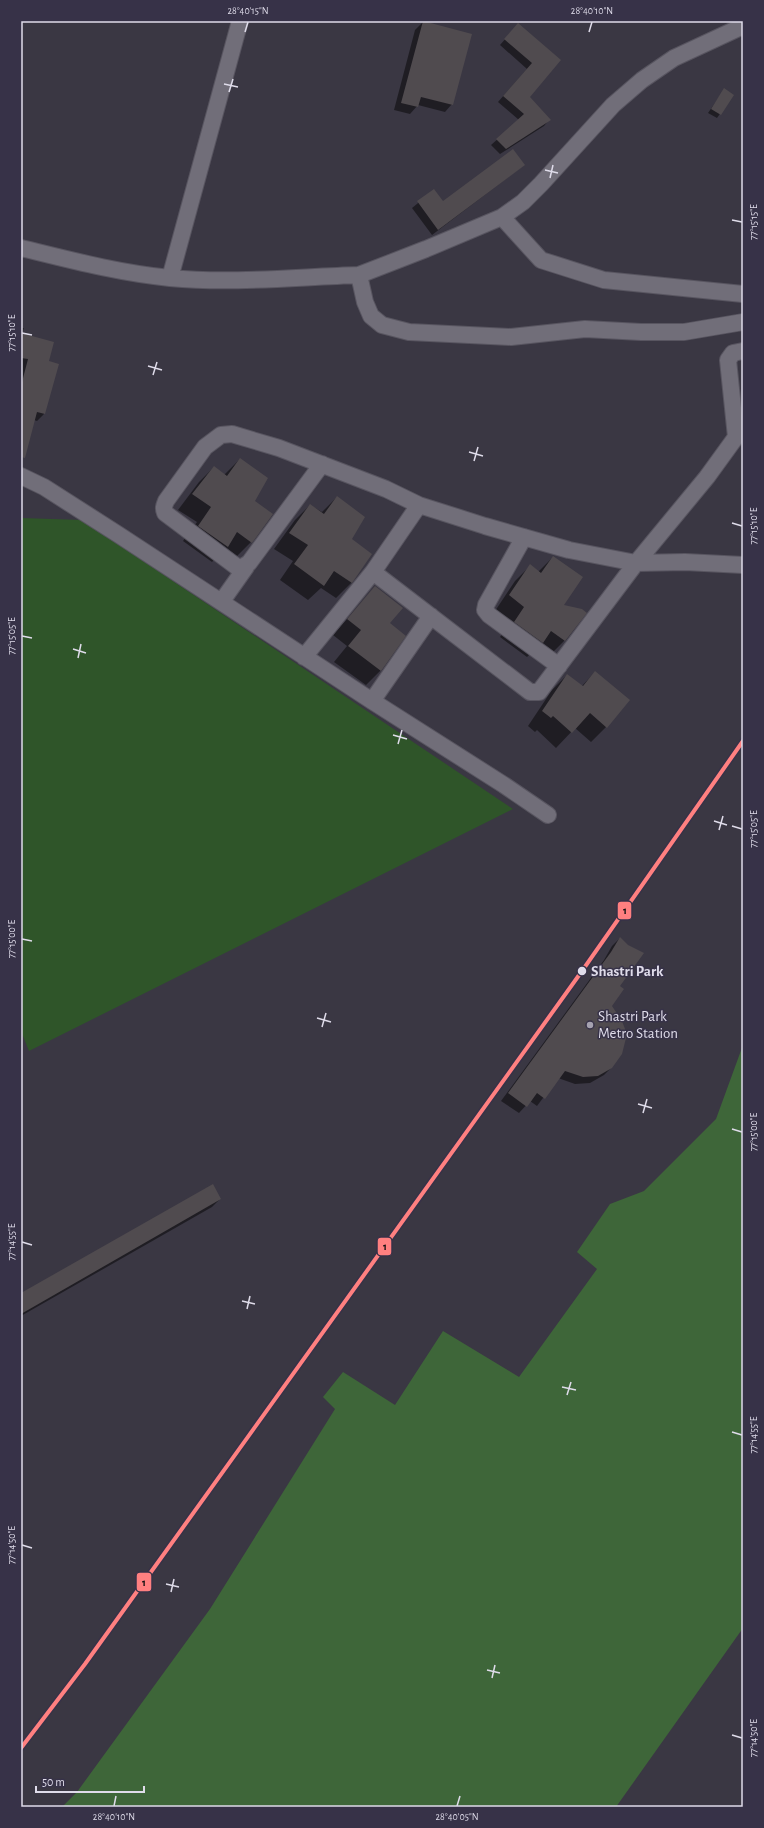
<svg xmlns="http://www.w3.org/2000/svg" width="764" height="1828" viewBox="0 0 764 1828" font-family="'Alegreya Sans',sans-serif">
<rect width="100%" height="100%" fill="#3a3743"/>
<path fill="#2f5529" d="M 21,518 L 82,520 L 513,809 L 29,1051 L 21,1031 Z"/>
<path fill="#3e6639" d="M 743,1045 L 743,1628 L 616,1807 L 62,1807 L 77,1792 L 210,1609 L 335,1409 L 323,1397 L 343,1372 L 395,1405 L 443,1331 L 519,1377 L 597,1269 L 577,1252 L 610,1204 L 644,1191 L 716,1119 Z"/>
<path fill="#0007" d="M 423,22 L 452,104 L 445,112 L 418,105 L 410,114 L 394,110 L 415,30 Z
M 513,30 L 560,60 L 528,97 L 549,120 L 544,126 L 500,154 L 491,145 L 519,120 L 498,102 L 527,69 L 500,45 Z
M 724,90 L 733,95 L 717,118 L 708,113 Z
M 524,165 L 432,235 L 412,208 L 434,190 L 443,203 Z
M 21,328 L 24,328 L 22,334 L 48,362 L 44,414 L 37,421 L 34,420 L 21,454 Z
M 240,459 L 254,501 L 251,542 L 236,557 L 224,549 L 212,562 L 183,541 L 197,522 L 178,510 L 199,482 L 214,467 L 224,475 Z
M 337,497 L 350,539 L 371,554 L 351,583 L 336,598 L 321,588 L 308,600 L 280,580 L 293,561 L 274,549 L 295,520 L 310,505 L 322,512 Z
M 553,557 L 563,606 L 585,613 L 564,641 L 549,656 L 537,647 L 527,657 L 500,637 L 510,623 L 495,611 L 515,581 L 530,566 L 538,572 Z
M 375,587 L 388,623 L 381,670 L 366,685 L 334,662 L 347,646 L 333,635 Z
M 595,672 L 606,727 L 591,742 L 575,728 L 556,748 L 537,730 L 535,732 L 528,726 L 552,690 L 567,675 L 582,686 Z
M 620,938 L 619,986 L 610,1006 L 612,1067 L 604,1075 L 590,1083 L 575,1084 L 558,1078 L 537,1106 L 530,1101 L 519,1113 L 501,1101 L 604,960 L 612,946 Z
M 220,1199 L 212,1207 L 21,1316 L 21,1295 Z"/>
<path fill="#504b4f" d="M 423,21 L 472,34 L 453,105 L 421,97 L 418,107 L 401,103 Z
M 518,23 L 561,60 L 530,97 L 551,120 L 506,149 L 496,139 L 524,114 L 503,96 L 532,63 L 504,39 Z
M 724,88 L 734,95 L 721,115 L 711,109 Z
M 513,149 L 525,165 L 438,230 L 417,201 L 434,189 L 443,201 Z
M 21,333 L 54,342 L 49,361 L 59,364 L 45,414 L 37,412 L 25,458 L 21,457 L 21,386 L 28,359 L 21,358 Z
M 240,458 L 268,478 L 255,501 L 273,514 L 252,543 L 237,532 L 228,547 L 198,526 L 211,507 L 192,494 L 214,466 L 227,476 Z
M 337,496 L 365,517 L 352,539 L 372,554 L 352,583 L 334,571 L 324,586 L 294,564 L 308,545 L 289,533 L 310,504 L 324,514 Z
M 553,556 L 583,577 L 564,605 L 582,609 L 587,613 L 565,641 L 551,631 L 543,643 L 514,622 L 524,607 L 509,595 L 530,564 L 541,573 Z
M 375,586 L 403,608 L 390,623 L 406,636 L 381,671 L 348,646 L 361,630 L 347,619 Z
M 595,671 L 630,700 L 607,728 L 590,713 L 572,733 L 553,716 L 551,718 L 542,711 L 567,674 L 583,686 Z
M 620,937 L 628,945 L 644,953 L 620,986 L 624,989 L 612,1006 L 622,1021 L 625,1029 L 626,1038 L 622,1054 L 612,1068 L 598,1076 L 583,1077 L 565,1071 L 545,1099 L 537,1093 L 527,1107 L 508,1093 L 611,952 Z
M 213,1184 L 221,1199 L 21,1314 L 21,1293 Z"/>
<g fill="none" stroke-linecap="round" stroke-linejoin="round">
<defs>
<path id="minor" d="M 502,217 L 541,260 L 604,280 L 743,294
M 21,248 C 70,260 119,273 170,278 C 232,284 296,277 359,275 L 365,302 L 371,316 L 382,325 L 409,332 L 511,337 L 585,329 L 641,332 L 684,332 L 743,322
M 359,275 L 426,249 L 502,217 L 523,202 L 541,184 L 613,105 L 642,80 L 674,58 L 743,26
M 170,278 L 240,21
M 743,351 L 733,353 L 728,360 L 736,437 L 707,477 L 636,563 L 685,562 L 743,565
M 322,464 L 249,563 L 241,568 L 237,567 L 165,513 C 163,508 164,506 166,501 L 205,447 L 221,435 L 232,434 L 279,448 L 386,489 L 419,505 L 485,526 L 569,550 L 636,563 L 539,692 L 530,692 L 373,572
M 21,476 L 44,487 L 119,535 L 372,701 L 504,785 L 548,815
M 524,537 L 486,605 L 485,610 L 489,615 L 559,666
M 222,601 L 246,567
M 304,657 L 373,572 L 419,505
M 372,701 L 431,616"/>
</defs>
<use href="#minor" stroke="#585560" stroke-width="18"/>
<use href="#minor" stroke="#716e79" stroke-width="16"/>
<defs>
<path id="metro-1" d="M 21,1748 L 85,1664 L 582,971 L 743,741"/>
</defs>
<use href="#metro-1" stroke="#373248" stroke-width="7"/>
<use href="#metro-1" stroke="#ff8080" stroke-width="4"/>
</g>
<path fill="none" stroke="#dfdcea" stroke-width="1.5" d="M 245,32 L 248,22M 589,32 L 592,22M 224,84 L 238,87M 229,92 L 233,79M 545,170 L 558,173M 550,178 L 553,165M 732,220 L 742,222M 22,333 L 32,335M 148,366 L 162,370M 153,375 L 157,362M 469,452 L 483,456M 474,461 L 478,447M 732,523 L 742,526M 22,636 L 32,638M 73,649 L 86,653M 78,658 L 81,644M 393,735 L 407,739M 398,744 L 402,730M 714,821 L 727,825M 732,826 L 742,829M 719,830 L 723,816M 22,939 L 32,941M 317,1018 L 331,1022M 322,1027 L 326,1013M 638,1104 L 652,1108M 643,1113 L 647,1099M 732,1129 L 742,1132M 22,1242 L 32,1245M 242,1301 L 255,1304M 247,1309 L 250,1296M 562,1387 L 576,1390M 567,1395 L 571,1382M 732,1432 L 742,1435M 22,1545 L 32,1548M 166,1584 L 179,1587M 171,1592 L 174,1579M 487,1670 L 500,1673M 492,1678 L 495,1665M 732,1735 L 742,1738M 114,1806 L 116,1796M 457,1806 L 460,1796"/>
<circle fill="#dfdcea" stroke="#373248" stroke-width="1.5" cx="582" cy="971" r="5"/>
<circle fill="#a5a2b0" stroke="#373248" stroke-width="1.5" cx="590" cy="1025" r="4"/>
<g text-anchor="middle" dominant-baseline="central" stroke-width="3" stroke-linejoin="round" paint-order="stroke">
<g font-size="15" font-weight="bold" fill="#dfdcea" stroke="#373248" text-anchor="start">
<text x="591" y="971">Shastri Park</text>
</g>
<g font-size="15" fill="#dfdcea" stroke="#373248" text-anchor="start">
<text x="598" y="1016">Shastri Park<tspan x="598" dy="17">Metro Station</tspan></text>
</g>
</g>
<g stroke="#373248" stroke-width="1.5">
<rect x="617" y="901" width="15" height="19" rx="4" fill="#ff8080"/>
<rect x="377" y="1237" width="15" height="19" rx="4" fill="#ff8080"/>
<rect x="136" y="1572" width="16" height="20" rx="4" fill="#ff8080"/>
</g>
<g font-size="11" text-anchor="middle" font-weight="bold" fill="#111">
<text x="625" y="914">1</text>
<text x="385" y="1250">1</text>
<text x="144" y="1586">1</text>
</g>
<rect width="764" height="1828" fill="none" stroke="#373248" stroke-width="44"/>
<path d="M36 1786v6h108v-6" fill="none" stroke="#dfdcea" stroke-width="2"/>
<text x="42" y="1786" font-size="12" fill="#dfdcea" stroke="#373248" stroke-width="3" paint-order="stroke">50 m</text>
<rect x="22" y="22" width="720" height="1784" fill="none" stroke="#dfdcea" stroke-width="1.5"/>
<g font-size="10" text-anchor="middle" fill="#dfdcea">
<text x="248" y="14">28°40'15"N</text>
<text x="592" y="14">28°40'10"N</text>
<text transform="translate(753 222) rotate(-90)" y="4">77°15'15"E</text>
<text transform="translate(11 333) rotate(-90)" y="4">77°15'10"E</text>
<text transform="translate(753 526) rotate(-90)" y="4">77°15'10"E</text>
<text transform="translate(11 636) rotate(-90)" y="4">77°15'05"E</text>
<text transform="translate(753 829) rotate(-90)" y="4">77°15'05"E</text>
<text transform="translate(11 939) rotate(-90)" y="4">77°15'00"E</text>
<text transform="translate(753 1132) rotate(-90)" y="4">77°15'00"E</text>
<text transform="translate(11 1242) rotate(-90)" y="4">77°14'55"E</text>
<text transform="translate(753 1435) rotate(-90)" y="4">77°14'55"E</text>
<text transform="translate(11 1545) rotate(-90)" y="4">77°14'50"E</text>
<text transform="translate(753 1738) rotate(-90)" y="4">77°14'50"E</text>
<text x="114" y="1820">28°40'10"N</text>
<text x="457" y="1820">28°40'05"N</text>
</g>
</svg>
